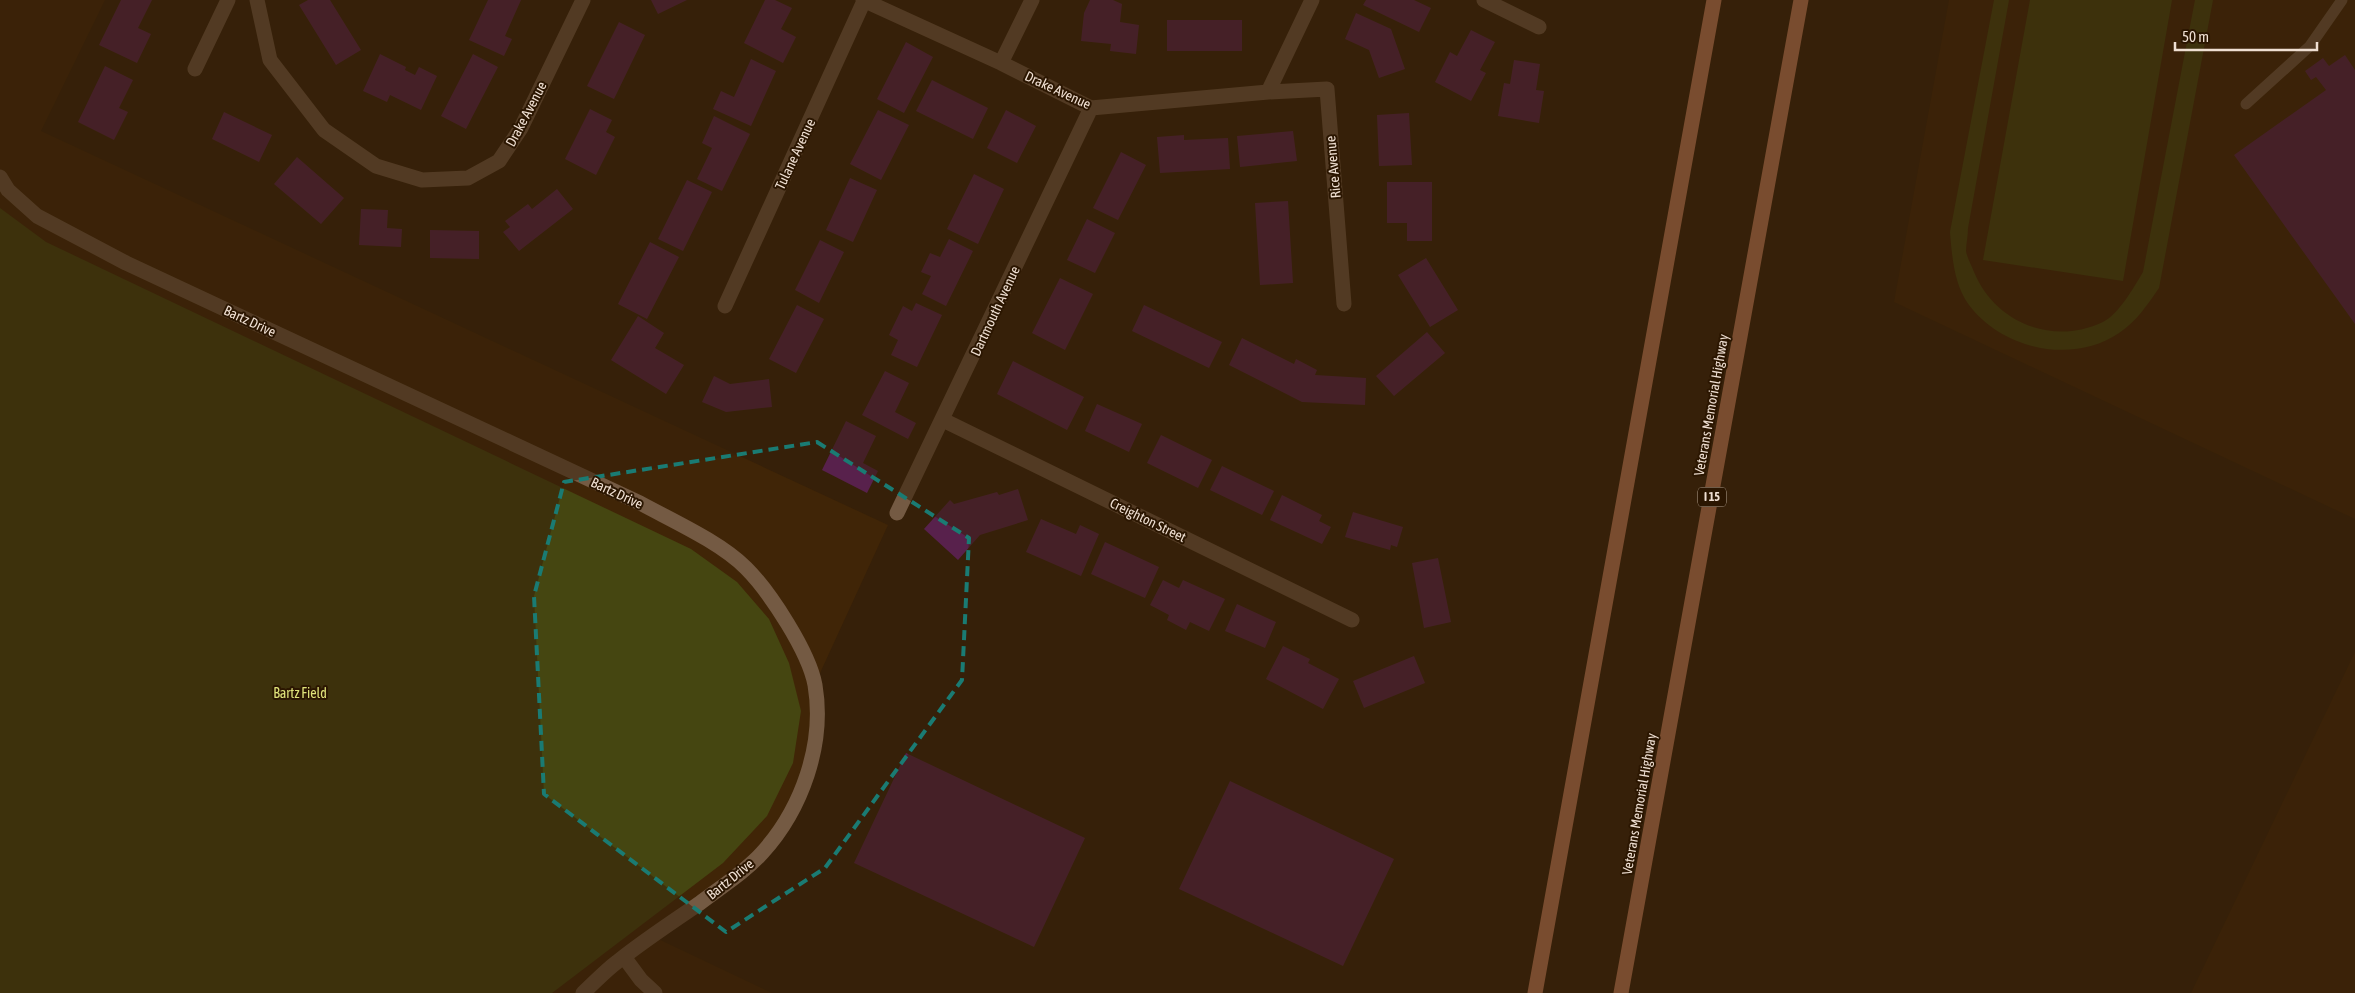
<svg xmlns="http://www.w3.org/2000/svg" width="2355" height="993" viewBox="0 0 2355 993" font-family="'Asap Condensed',sans-serif">
<rect width="100%" height="100%" fill="#362009"/>
<path fill="#402507" d="M 0,0 L 105,0 L 41,131 L 888,525 L 815,684 L 808,773 L 762,853 L 654,937 L 772,993 L 0,993 Z
M 1949,0 L 2355,0 L 2355,519 L 1894,302 Z
M 2355,652 L 2355,993 L 2191,993 Z"/>
<path fill="#454611" d="M 1994,0 L 2009,0 L 1968,228 C 1968,236 1966,244 1966,251 C 1967,258 1972,266 1974,272 C 1995,323 2053,346 2103,322 C 2119,314 2134,287 2143,272 L 2195,0 L 2213,0 L 2159,288 C 2148,304 2136,322 2119,333 C 2072,365 2002,349 1969,305 C 1954,285 1952,256 1950,232 Z
M 2030,0 L 2172,0 L 2123,281 L 1983,260 Z
M 0,208 L 46,242 L 691,549 L 737,582 L 769,619 L 789,663 L 801,711 L 793,763 L 767,816 L 723,863 L 552,993 L 0,993 Z"/>
<path fill="#58214c" d="M 121,0 L 152,0 L 138,28 L 151,34 L 137,63 L 99,45 Z
M 308,0 L 330,0 L 361,50 L 336,65 L 299,5 Z
M 488,0 L 521,0 L 505,36 L 512,39 L 504,56 L 469,40 Z
M 651,0 L 687,0 L 658,14 Z
M 765,0 L 775,0 L 792,8 L 781,29 L 796,37 L 783,63 L 744,43 Z
M 1090,0 L 1113,0 L 1122,4 L 1120,22 L 1139,25 L 1136,54 L 1110,51 L 1111,44 L 1081,41 L 1084,13 Z
M 1366,0 L 1414,0 L 1431,8 L 1419,32 L 1363,5 Z
M 1356,13 L 1391,29 L 1405,69 L 1379,78 L 1369,50 L 1345,39 Z
M 1167,20 L 1242,20 L 1242,51 L 1167,51 Z
M 619,22 L 645,35 L 614,99 L 587,86 Z
M 1471,30 L 1495,42 L 1480,70 L 1486,73 L 1471,101 L 1435,82 L 1450,52 L 1457,56 Z
M 906,42 L 933,57 L 904,113 L 877,99 Z
M 380,54 L 406,67 L 405,70 L 415,75 L 419,67 L 437,76 L 421,110 L 390,95 L 387,102 L 363,91 Z
M 473,54 L 498,67 L 466,129 L 441,116 Z
M 2345,55 L 2355,70 L 2355,324 L 2234,155 L 2326,90 L 2316,77 L 2311,80 L 2305,71 L 2323,58 L 2329,66 Z
M 751,59 L 776,71 L 751,126 L 713,109 L 721,91 L 734,97 Z
M 1514,60 L 1540,64 L 1536,90 L 1544,91 L 1539,123 L 1498,116 L 1504,83 L 1510,84 Z
M 105,66 L 133,80 L 119,108 L 128,112 L 114,140 L 78,122 Z
M 932,80 L 988,108 L 973,139 L 916,111 Z
M 590,109 L 612,120 L 606,132 L 615,137 L 596,175 L 565,159 Z
M 878,110 L 909,125 L 881,180 L 850,164 Z
M 1006,110 L 1036,126 L 1017,163 L 987,148 Z
M 224,112 L 272,135 L 259,162 L 212,139 Z
M 1409,113 L 1412,165 L 1379,166 L 1377,115 Z
M 714,116 L 750,134 L 722,191 L 697,179 L 712,148 L 702,143 Z
M 1293,131 L 1297,161 L 1240,167 L 1237,136 Z
M 1184,135 L 1184,140 L 1228,138 L 1230,169 L 1160,173 L 1157,137 Z
M 1121,152 L 1146,165 L 1118,220 L 1093,208 Z
M 297,157 L 344,198 L 321,224 L 274,184 Z
M 974,174 L 1004,189 L 978,244 L 947,229 Z
M 850,178 L 877,190 L 853,242 L 826,230 Z
M 687,180 L 712,192 L 683,251 L 658,239 Z
M 1387,182 L 1432,182 L 1432,241 L 1407,241 L 1407,223 L 1387,223 Z
M 557,189 L 573,209 L 519,251 L 503,232 L 510,227 L 505,221 L 528,204 L 532,209 Z
M 1288,201 L 1293,283 L 1260,285 L 1255,203 Z
M 361,209 L 388,210 L 387,228 L 402,229 L 401,247 L 359,245 Z
M 1087,219 L 1115,233 L 1095,273 L 1067,260 Z
M 430,230 L 479,231 L 479,259 L 430,258 Z
M 949,239 L 973,251 L 946,306 L 922,294 L 931,276 L 921,272 L 930,253 L 940,257 Z
M 820,240 L 844,252 L 819,303 L 795,290 Z
M 650,242 L 679,257 L 647,319 L 618,304 Z
M 1426,258 L 1458,310 L 1430,327 L 1398,275 Z
M 1060,278 L 1093,294 L 1065,350 L 1032,333 Z
M 916,303 L 942,315 L 917,367 L 891,355 L 898,340 L 889,335 L 903,306 L 912,311 Z
M 797,305 L 824,319 L 796,373 L 769,359 Z
M 1144,305 L 1222,342 L 1209,368 L 1132,331 Z
M 638,316 L 664,333 L 655,348 L 684,365 L 666,394 L 611,360 Z
M 1427,332 L 1445,353 L 1394,396 L 1376,376 Z
M 1242,338 L 1294,364 L 1296,359 L 1317,370 L 1315,375 L 1366,378 L 1365,405 L 1302,402 L 1229,365 Z
M 1013,361 L 1084,397 L 1067,430 L 997,394 Z
M 885,371 L 909,383 L 895,412 L 916,423 L 908,439 L 862,415 Z
M 714,376 L 730,384 L 769,379 L 772,407 L 726,412 L 702,402 Z
M 1097,404 L 1142,424 L 1129,452 L 1085,431 Z
M 846,421 L 876,436 L 863,463 L 878,471 L 867,493 L 822,470 Z
M 1161,435 L 1212,460 L 1198,488 L 1147,463 Z
M 1222,466 L 1274,491 L 1262,515 L 1210,490 Z
M 1018,489 L 1028,520 L 980,535 L 958,560 L 924,529 L 950,500 L 954,504 L 997,492 L 999,495 Z
M 1282,495 L 1322,515 L 1319,521 L 1331,527 L 1322,544 L 1270,520 Z
M 1353,512 L 1403,527 L 1397,547 L 1391,545 L 1390,550 L 1345,537 Z
M 1041,519 L 1076,534 L 1080,525 L 1099,534 L 1081,576 L 1026,552 Z
M 1105,542 L 1159,567 L 1145,598 L 1091,574 Z
M 1438,558 L 1451,622 L 1424,628 L 1412,563 Z
M 1163,580 L 1179,588 L 1183,580 L 1225,599 L 1209,631 L 1190,622 L 1186,630 L 1167,620 L 1169,615 L 1150,605 Z
M 1237,604 L 1276,622 L 1265,648 L 1225,631 Z
M 1283,646 L 1310,659 L 1308,663 L 1339,679 L 1323,709 L 1266,679 Z
M 1414,656 L 1425,683 L 1364,708 L 1353,681 Z
M 906,753 L 1085,838 L 1034,947 L 854,863 Z
M 1230,781 L 1394,859 L 1343,966 L 1179,889 Z"/>
<g fill="none" stroke-linecap="round" stroke-linejoin="round">
<path stroke="#745a43" stroke-width="11" d="M 2246,104 L 2310,46 L 2342,0"/>
<path stroke="#745a43" stroke-width="15" d="M 257,0 L 270,60 L 324,130 L 376,166 L 422,180 L 468,178 L 499,161 L 521,128 L 583,0
M 863,0 L 1001,63 L 1091,108 L 1268,92 L 1327,89 L 1344,304
M 1484,0 L 1539,27
M 1001,63 L 1032,0
M 195,69 L 228,0
M 1268,92 L 1312,0
M 0,177 L 8,190 L 37,216 L 126,263 L 640,503 C 673,521 720,542 746,568 C 770,592 809,652 815,685 C 825,744 802,809 762,853 C 745,872 721,887 700,903 C 672,922 643,941 617,962 C 605,971 594,983 583,993
M 725,306 L 864,1
M 943,420 L 1352,620
M 897,513 L 1091,108
M 624,957 L 641,980 L 655,993"/>
<path stroke="#cb815d" stroke-width="15" d="M 1535,993 L 1714,0
M 1621,993 L 1801,0"/>
</g>
<path d="M0 0H2355V993H0ZM 817,442 L 969,538 L 962,680 L 825,868 L 726,932 L 544,794 L 534,596 L 564,482 Z" fill="#362009" fill-opacity=".55" fill-rule="evenodd"/>
<path fill="none" stroke="#1a7b73" stroke-width="4" stroke-dasharray="10 6" stroke-linejoin="round" d="M 817,442 L 969,538 L 962,680 L 825,868 L 726,932 L 544,794 L 534,596 L 564,482 Z"/>
<g text-anchor="middle" dominant-baseline="central" stroke-width="4" stroke-linejoin="round" paint-order="stroke">
<rect fill="#2b1601" stroke="#b4a393" stroke-width="1" x="1698" y="487.5" width="28" height="19" rx="4"/>
<g font-size="12" font-weight="bold" fill="#efdfd2">
<text x="1712" y="497">I 15</text>
</g>
<g font-size="14" fill="#efdfd2" stroke="#2b1601">
<text transform="translate(1058 90) rotate(25)">Drake Avenue</text>
<text transform="translate(526 114) rotate(-62)">Drake Avenue</text>
<text transform="translate(795 154) rotate(-65)">Tulane Avenue</text>
<text transform="translate(1333 167) rotate(-95)">Rice Avenue</text>
<text transform="translate(995 311) rotate(-65)">Dartmouth Avenue</text>
<text transform="translate(250 321) rotate(25)">Bartz Drive</text>
<text transform="translate(1711 405) rotate(-80)">Veterans Memorial Highway</text>
<text transform="translate(617 493) rotate(25)">Bartz Drive</text>
<text transform="translate(1148 520) rotate(26)">Creighton Street</text>
<text transform="translate(1639 804) rotate(-80)">Veterans Memorial Highway</text>
<text transform="translate(730 879) rotate(-39)">Bartz Drive</text>
</g>
<g font-size="14" fill="#e0e37a" stroke="#2b1601">
<text x="300" y="693">Bartz Field</text>
</g>
</g>
<path d="M2175 42v8h142v-8" fill="none" stroke="#efdfd2" stroke-width="2.5"/>
<text x="2182" y="42" font-size="15" fill="#efdfd2" stroke="#2b1601" stroke-width="4" paint-order="stroke">50 m</text>
</svg>
